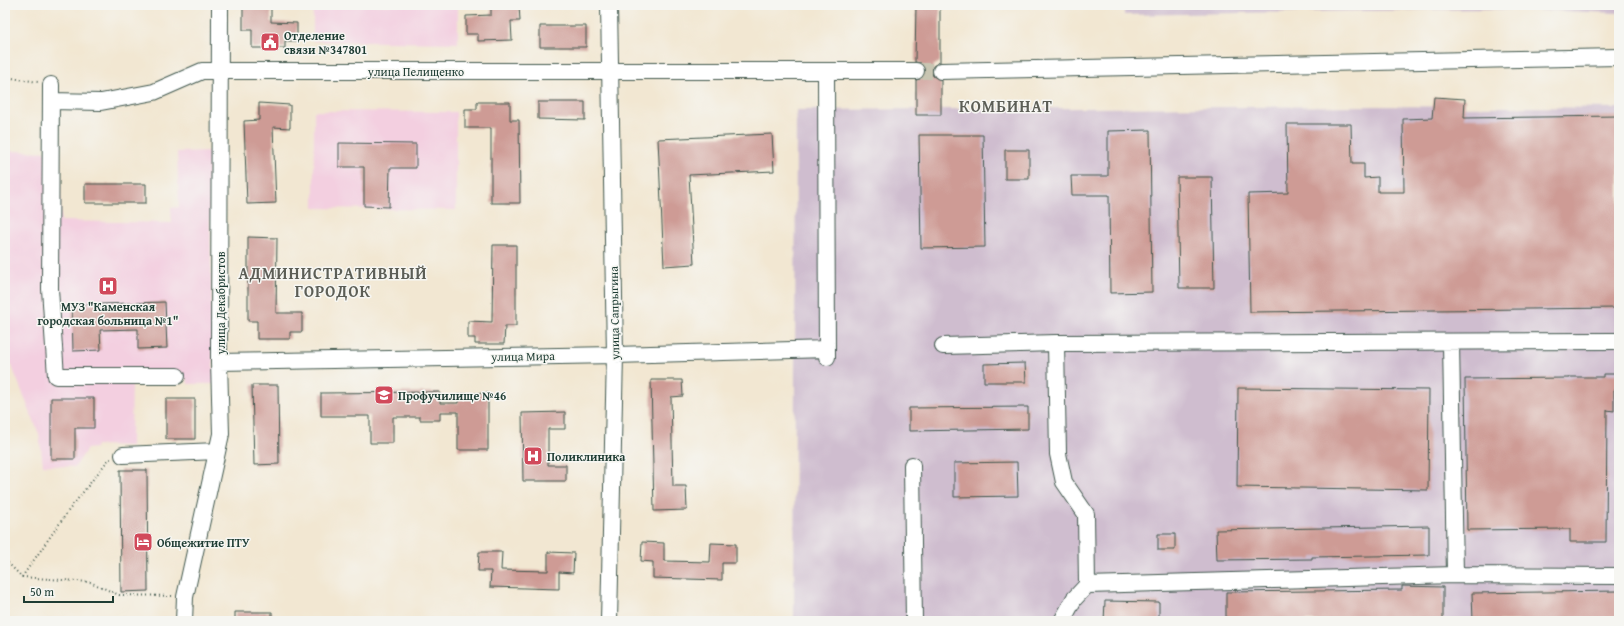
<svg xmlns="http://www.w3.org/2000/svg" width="1624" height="626" viewBox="0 0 1624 626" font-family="'Gentium Book Plus',serif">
<rect width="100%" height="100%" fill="#f6f6f2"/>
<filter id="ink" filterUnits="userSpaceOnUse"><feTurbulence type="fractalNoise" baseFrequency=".025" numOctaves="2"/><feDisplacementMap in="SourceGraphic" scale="8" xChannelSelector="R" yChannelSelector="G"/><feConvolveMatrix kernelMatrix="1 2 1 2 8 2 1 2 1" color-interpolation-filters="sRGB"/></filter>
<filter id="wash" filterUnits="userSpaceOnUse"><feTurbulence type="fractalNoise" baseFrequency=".012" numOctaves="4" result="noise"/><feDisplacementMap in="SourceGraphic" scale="16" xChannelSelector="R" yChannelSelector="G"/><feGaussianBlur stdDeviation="0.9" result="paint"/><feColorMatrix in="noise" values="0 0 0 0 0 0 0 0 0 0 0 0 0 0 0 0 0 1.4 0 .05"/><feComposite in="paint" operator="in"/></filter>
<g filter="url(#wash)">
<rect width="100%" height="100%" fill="#f2e7d2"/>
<path fill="#f3cfe0" d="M 313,5 L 458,5 L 458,43 L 313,41 Z
M 314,111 L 456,112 L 456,210 L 314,208 Z
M 5,151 L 60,152 L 61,221 L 172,223 L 171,208 L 179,207 L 177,152 L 209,151 L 210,208 L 215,208 L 215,214 L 210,215 L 213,365 L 217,384 L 188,384 L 187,379 L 132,377 L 131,446 L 96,445 L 95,448 L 87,449 L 75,467 L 43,465 L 39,434 L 5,349 Z"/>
<path fill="#cfbdcf" d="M 1124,5 L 1619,5 L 1619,13 L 1487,9 L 1124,15 Z
M 1377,106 L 1619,108 L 1619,621 L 794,621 L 796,110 Z"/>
<g id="blocks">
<path fill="#ce9b95" d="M 243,5 L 271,5 L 271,22 L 297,23 L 297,41 L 285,41 L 285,48 L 252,48 L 252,30 L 243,30 Z
M 491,5 L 519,5 L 520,21 L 511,21 L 512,40 L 478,41 L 478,34 L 466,34 L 466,16 L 491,15 Z
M 916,5 L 940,5 L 940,62 L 933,66 L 932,72 L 933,76 L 941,80 L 941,115 L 916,115 L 916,80 L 920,79 L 924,76 L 925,71 L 921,63 L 915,62 Z
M 540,26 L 586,26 L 586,47 L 540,47 Z
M 1434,97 L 1465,99 L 1464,118 L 1619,116 L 1619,308 L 1250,312 L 1248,194 L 1288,193 L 1287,124 L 1351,124 L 1352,164 L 1364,164 L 1364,178 L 1378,177 L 1378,192 L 1404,192 L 1403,119 L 1432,118 Z
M 477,102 L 510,102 L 510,120 L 519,120 L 520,203 L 491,203 L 491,128 L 465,128 L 465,109 L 477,109 Z
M 538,102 L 585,102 L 585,120 L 538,119 Z
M 259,103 L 290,105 L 290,128 L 273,127 L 276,203 L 247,204 L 244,121 L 259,120 Z
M 1150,130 L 1152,292 L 1110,293 L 1109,195 L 1072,195 L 1071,176 L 1108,176 L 1108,131 Z
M 772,134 L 774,171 L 689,175 L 694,264 L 664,266 L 658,139 Z
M 919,135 L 983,135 L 985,247 L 921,248 Z
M 339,143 L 416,144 L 416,168 L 390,168 L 389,207 L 364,206 L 364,167 L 339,167 Z
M 1005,150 L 1029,150 L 1029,179 L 1005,179 Z
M 1177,177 L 1212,177 L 1214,288 L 1179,288 Z
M 85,184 L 146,184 L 146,203 L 85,203 Z
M 248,237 L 277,238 L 276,313 L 302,313 L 302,332 L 290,332 L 290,339 L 257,339 L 257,321 L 248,321 Z
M 493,245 L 516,245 L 516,326 L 505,326 L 504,344 L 475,344 L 475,338 L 468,338 L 468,321 L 492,322 Z
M 165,302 L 167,348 L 138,349 L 138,329 L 100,330 L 101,350 L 73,351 L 72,305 Z
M 1025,363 L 1026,382 L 984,382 L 984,364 Z
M 1603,374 L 1619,374 L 1619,390 L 1614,390 L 1614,411 L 1607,410 L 1606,542 L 1570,542 L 1570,529 L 1467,530 L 1465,379 L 1570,378 L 1570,377 L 1603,377 Z
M 651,380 L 682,380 L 683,396 L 671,397 L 673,486 L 686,486 L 687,510 L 654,511 Z
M 252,385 L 278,385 L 279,464 L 254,465 Z
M 1238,388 L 1429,390 L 1428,490 L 1237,487 Z
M 440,392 L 440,403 L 458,403 L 458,394 L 488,393 L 488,450 L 458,450 L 458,412 L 440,412 L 440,420 L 420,420 L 420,417 L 393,417 L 393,443 L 370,443 L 370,416 L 321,416 L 321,393 Z
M 51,398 L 94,398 L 94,428 L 75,428 L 75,459 L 51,459 Z
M 166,399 L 195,399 L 195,439 L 166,439 Z
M 1028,407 L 1028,429 L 909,431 L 909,408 Z
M 565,412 L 565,429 L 548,429 L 548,465 L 566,465 L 566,481 L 523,481 L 522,413 Z
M 1017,462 L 1018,496 L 954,497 L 954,463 Z
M 120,470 L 147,470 L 148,591 L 121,592 Z
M 1429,526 L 1429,555 L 1312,557 L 1312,559 L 1217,560 L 1216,530 Z
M 1158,534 L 1175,534 L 1175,550 L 1158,550 Z
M 642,542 L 664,543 L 664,561 L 710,562 L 711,543 L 736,544 L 736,563 L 722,563 L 722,580 L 653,578 L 653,562 L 641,561 Z
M 479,552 L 502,552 L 501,570 L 548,571 L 548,552 L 574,553 L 573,573 L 559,572 L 559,589 L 490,587 L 491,571 L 478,571 Z
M 1402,586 L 1443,587 L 1443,621 L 1226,621 L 1226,592 L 1402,590 Z
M 1619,591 L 1619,621 L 1473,621 L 1472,593 Z
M 1105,601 L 1159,602 L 1159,621 L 1104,621 Z
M 235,612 L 272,612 L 272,621 L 235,621 Z"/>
</g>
</g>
<g filter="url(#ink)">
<use href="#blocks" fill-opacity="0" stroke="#3f564c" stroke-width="1"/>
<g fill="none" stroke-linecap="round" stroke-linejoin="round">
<path stroke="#c8c5b2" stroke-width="16" stroke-dasharray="16 8" stroke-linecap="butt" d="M 916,71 L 941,71"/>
<defs>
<path id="minor" d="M 826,71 L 827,357
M 941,71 L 1619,57
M 51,85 L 50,289 L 56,376 L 177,376
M 51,101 L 101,102 L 154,92 L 202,71 L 916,71
M 1451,342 L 1455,575
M 1056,343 L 1058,454 L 1064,482 L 1086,514 L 1087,585 L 1074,599 L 1062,621
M 943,346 L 1056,343 L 1619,341
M 219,362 L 615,355 L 827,349
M 123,455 L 217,451
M 912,465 L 914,621
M 1087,585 L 1455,575 L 1619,576
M 184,621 L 185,597 L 221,434 L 219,362 L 220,5
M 609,621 L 615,355 L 609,5"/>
</defs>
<use href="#minor" stroke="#3f564c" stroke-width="18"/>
<path stroke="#3f564c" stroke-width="2" stroke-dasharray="1 3" stroke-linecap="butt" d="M 5,77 L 38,82
M 5,560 L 22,577 L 90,582 L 119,595 L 172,596
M 22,577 L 69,510 L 109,459 L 111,459"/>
<use href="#minor" stroke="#fff" stroke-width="16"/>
</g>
</g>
<defs>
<symbol id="civic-square" viewBox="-11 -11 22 22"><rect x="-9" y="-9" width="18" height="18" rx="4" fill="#d1495b" stroke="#f6f6f2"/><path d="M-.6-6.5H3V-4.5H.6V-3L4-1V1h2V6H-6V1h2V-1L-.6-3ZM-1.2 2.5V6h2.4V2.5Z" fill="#fff"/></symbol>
<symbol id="hospital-square" viewBox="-11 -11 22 22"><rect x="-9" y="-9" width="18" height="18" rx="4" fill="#d1495b" stroke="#f6f6f2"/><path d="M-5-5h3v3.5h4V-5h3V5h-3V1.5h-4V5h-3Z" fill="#fff"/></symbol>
<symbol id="university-square" viewBox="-11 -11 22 22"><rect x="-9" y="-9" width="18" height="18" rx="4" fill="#d1495b" stroke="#f6f6f2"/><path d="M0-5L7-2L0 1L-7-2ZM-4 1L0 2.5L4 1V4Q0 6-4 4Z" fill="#fff"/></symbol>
<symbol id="hotel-square" viewBox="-11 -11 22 22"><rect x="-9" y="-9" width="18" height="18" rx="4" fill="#d1495b" stroke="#f6f6f2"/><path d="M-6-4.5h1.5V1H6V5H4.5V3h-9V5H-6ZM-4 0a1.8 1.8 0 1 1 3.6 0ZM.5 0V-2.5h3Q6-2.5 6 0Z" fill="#fff"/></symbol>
</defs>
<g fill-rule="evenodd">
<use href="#civic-square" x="259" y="31" width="22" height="22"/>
<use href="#hospital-square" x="97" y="275" width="22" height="22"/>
<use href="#university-square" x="373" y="384" width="22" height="22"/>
<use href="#hospital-square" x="522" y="445" width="22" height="22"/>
<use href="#hotel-square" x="132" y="531" width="22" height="22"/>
</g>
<g text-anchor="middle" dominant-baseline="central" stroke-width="3" stroke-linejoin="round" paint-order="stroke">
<g font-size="12" font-weight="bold" fill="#1f3d34" stroke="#f6f6f2" text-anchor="start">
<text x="284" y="35">Отделение<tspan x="284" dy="14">связи №347801</tspan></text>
<text x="108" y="306" text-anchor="middle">МУЗ "Каменская<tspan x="108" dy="14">городская больница №1"</tspan></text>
<text x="398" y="395">Профучилище №46</text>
<text x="547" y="456">Поликлиника</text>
<text x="157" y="542">Общежитие ПТУ</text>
</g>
<g font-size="12" fill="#1f3d34" stroke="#f6f6f2">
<text x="416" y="71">улица Пелищенко</text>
<text transform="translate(220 303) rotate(-90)">улица Декабристов</text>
<text transform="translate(614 313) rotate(-91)">улица Сапрыгина</text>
<text transform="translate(523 356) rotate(-1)">улица Мира</text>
</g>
<g font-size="16" font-weight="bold" letter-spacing="1" fill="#5c5e56" stroke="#f6f6f2">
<text x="1006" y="106">КОМБИНАТ</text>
<text x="333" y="273">АДМИНИСТРАТИВНЫЙ<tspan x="333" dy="18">ГОРОДОК</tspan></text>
</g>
</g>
<rect width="1624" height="626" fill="none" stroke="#f6f6f2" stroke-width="20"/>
<path d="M24 596v6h89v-6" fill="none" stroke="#1f3d34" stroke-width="2"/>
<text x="30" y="596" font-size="12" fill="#1f3d34" stroke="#f6f6f2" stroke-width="3" paint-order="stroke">50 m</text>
</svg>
